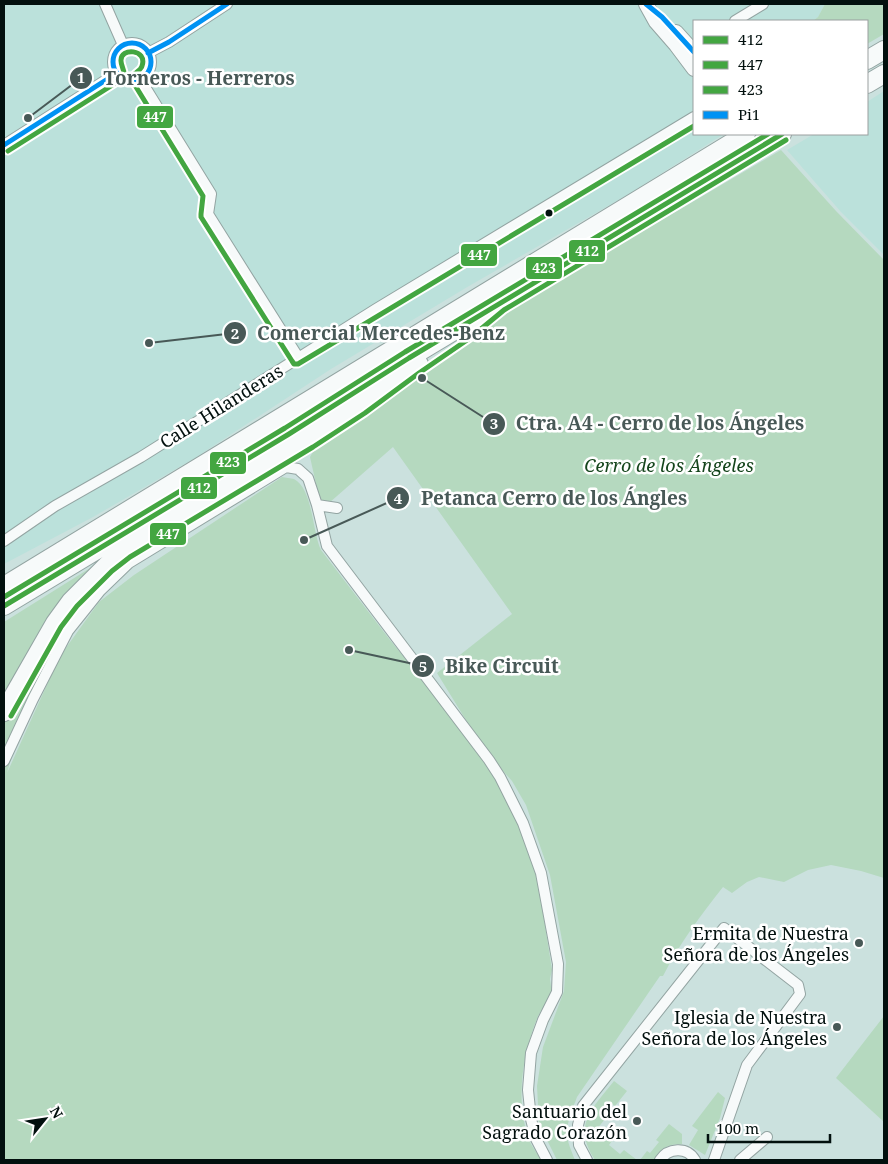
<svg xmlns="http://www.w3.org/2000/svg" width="888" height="1164" viewBox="0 0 888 1164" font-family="'Noto Serif',serif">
<rect width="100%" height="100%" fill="#cbe1de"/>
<path fill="#bbe1db" d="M 4,4 L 825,4 L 818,17 L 813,21 L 694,21 L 694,134 L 724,134 L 627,195 L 469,286 L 331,369 L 195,458 L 93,517 L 4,564 Z
M 884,91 L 884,255 L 841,212 L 787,150 L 814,134 L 867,134 L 867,102 Z"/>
<path fill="#b5d9bf" d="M 825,4 L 884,4 L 884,34 L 867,44 L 867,21 L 813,21 L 818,17 Z
M 781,150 L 836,211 L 884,260 L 884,878 L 861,871 L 831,865 L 808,870 L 784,882 L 759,877 L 747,882 L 732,893 L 723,887 C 701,915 679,944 663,976 L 660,976 L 577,1097 C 573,1108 567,1121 567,1133 C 567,1142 572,1152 575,1160 L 557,1160 L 539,1124 L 537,1086 L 543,1047 L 564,991 L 566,962 L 550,875 L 526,805 L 512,781 L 485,751 L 437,673 L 512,614 L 393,447 L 329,503 L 321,505 L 318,493 L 310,457 L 318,443 L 496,317 Z
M 282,477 C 285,478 291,478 294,479 C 313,489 312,531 321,550 L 390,640 L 489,760 L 515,814 L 537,874 L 552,970 L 550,979 L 552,994 C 548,1001 542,1008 538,1016 C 522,1055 514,1104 531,1144 C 534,1149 538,1155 541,1160 L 4,1160 L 4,622 L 95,565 L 28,702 L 7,773 L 60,656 L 99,602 L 134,575 Z
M 884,1016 L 884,1122 L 836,1078 Z
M 614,1081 L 627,1091 L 615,1106 L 612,1104 L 602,1116 L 605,1119 L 597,1129 L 612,1141 L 609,1145 L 620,1154 L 624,1150 L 637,1160 L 595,1160 C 572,1125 592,1109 614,1081 Z
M 718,1092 L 725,1098 L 720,1118 L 705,1155 L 689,1145 L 698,1130 L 692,1126 Z
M 669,1124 L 682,1134 L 682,1144 C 668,1144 660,1148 655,1160 L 640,1160 L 647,1151 L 650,1153 L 659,1142 L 656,1140 Z"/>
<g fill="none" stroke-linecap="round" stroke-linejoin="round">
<defs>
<path id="street" d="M 105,4 L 123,45
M 735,21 L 763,4
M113 62a19 19 0 1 1 38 0a19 19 0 1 1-38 0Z
M 148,53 L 169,42 L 227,4
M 140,79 L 211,194 L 208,214 L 298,357
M 4,145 L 117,73
M 317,505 L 337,508
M 4,541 L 55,506 L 141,457 L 376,309 L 694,117
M 4,761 L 33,699 L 68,631 L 100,591 L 129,563 L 286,467 L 298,469 L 308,478 L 317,505 L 327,546 L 489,760 L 500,777 L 523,823 L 541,873 L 558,964 L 557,992 L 543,1020 L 531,1053 L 528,1090 L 531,1119 L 536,1139 L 547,1160
M 587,1160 L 579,1145 L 578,1125 L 583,1106 L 724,928 L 798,985 L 800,994 L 747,1065 L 714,1160
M 660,1160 C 668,1148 687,1146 695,1160
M 740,1160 L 767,1137"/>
<path id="secondary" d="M 646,4 L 656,22 L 676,45 L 694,69
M 676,32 L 694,52"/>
<path id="highway" d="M 867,60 L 884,50
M 867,84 L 884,74
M 4,586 L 746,134
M 4,606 L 289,434 L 409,358 L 782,134
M 4,712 L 55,623 L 71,601 L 107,565 L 126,551 L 309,441 L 361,407 L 419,364"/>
</defs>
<use href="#street" stroke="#93a4a2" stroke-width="12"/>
<use href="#secondary" stroke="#93a4a2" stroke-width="16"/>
<use href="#highway" stroke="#93a4a2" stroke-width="20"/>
<use href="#street" stroke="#f7fafa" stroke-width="10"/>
<use href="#secondary" stroke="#f7fafa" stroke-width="14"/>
<use href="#highway" stroke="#f7fafa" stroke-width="18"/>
<defs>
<path id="bus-1" d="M 4,606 L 289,434 L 409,358 L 782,134"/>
<path id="bus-2" d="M 8,151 L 122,79 L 124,73 C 124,70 121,65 121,61 C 120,47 148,49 142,66 C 141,70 136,72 134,75 L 133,82 L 203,196 L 201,214 L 201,217 L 292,361 L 294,364 L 298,364 L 694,126
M 11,716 L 61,627 L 77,606 L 112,571 L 130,557 L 313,447 L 365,413 L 419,373 L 470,338 L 504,310 L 786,140"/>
<path id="bus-3" d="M 4,597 L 285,428 L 405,352 L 768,134"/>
<path id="bus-4" d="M 646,4 L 662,17 L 694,52
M113 62a19 19 0 1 1 38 0a19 19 0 1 1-38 0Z
M 148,53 L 169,42 L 227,4
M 4,145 L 117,73"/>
</defs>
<use href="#bus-1" stroke="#fff" stroke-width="9"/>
<use href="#bus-2" stroke="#fff" stroke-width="9"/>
<use href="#bus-3" stroke="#fff" stroke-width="9"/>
<use href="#bus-4" stroke="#fff" stroke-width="9"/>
<use href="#bus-1" stroke="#43a641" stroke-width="5"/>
<use href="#bus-2" stroke="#43a641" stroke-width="5"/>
<use href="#bus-3" stroke="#43a641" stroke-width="5"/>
<use href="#bus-4" stroke="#0092f3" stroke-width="5"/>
</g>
<circle fill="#02100e" stroke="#fff" stroke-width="2" cx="549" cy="213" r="4.5"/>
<g fill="#485957" stroke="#fff" stroke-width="2">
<circle cx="859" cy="943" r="5"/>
<circle cx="837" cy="1027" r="5"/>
<circle cx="637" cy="1121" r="5"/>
</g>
<g text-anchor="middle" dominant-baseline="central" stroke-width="5" stroke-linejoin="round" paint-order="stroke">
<g font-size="18" fill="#02100e" stroke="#fff">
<text transform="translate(221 406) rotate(-32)">Calle Hilanderas</text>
</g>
<g font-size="18" font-style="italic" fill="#15451c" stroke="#fff">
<text x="669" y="465">Cerro de los Ángeles</text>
</g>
<g font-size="18" fill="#02100e" stroke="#fff" text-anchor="end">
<text x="849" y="933">Ermita de Nuestra<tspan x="849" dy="21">Señora de los Ángeles</tspan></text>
<text x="827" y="1017">Iglesia de Nuestra<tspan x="827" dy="21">Señora de los Ángeles</tspan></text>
<text x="627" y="1111">Santuario del<tspan x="627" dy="21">Sagrado Corazón</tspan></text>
</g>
</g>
<path fill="none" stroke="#485957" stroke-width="2" d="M28 118L81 78M149 343L235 333M422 378L494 424M304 540L398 498M349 650L423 666"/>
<g fill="#485957" stroke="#fff" stroke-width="2">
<circle cx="28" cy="118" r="5"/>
<circle cx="149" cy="343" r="5"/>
<circle cx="422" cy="378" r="5"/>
<circle cx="304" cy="540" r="5"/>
<circle cx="349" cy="650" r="5"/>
<circle cx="81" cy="78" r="12"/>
<circle cx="235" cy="333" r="12"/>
<circle cx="494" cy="424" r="12"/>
<circle cx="398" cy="498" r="12"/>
<circle cx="423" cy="666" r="12"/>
</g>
<g font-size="15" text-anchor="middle" font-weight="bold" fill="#fff">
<text x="81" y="83">1</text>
<text x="235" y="339">2</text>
<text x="494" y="429">3</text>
<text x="398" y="504">4</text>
<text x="423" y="672">5</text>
</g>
<g font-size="19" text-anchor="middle" font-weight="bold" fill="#485957" stroke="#fff" stroke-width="5" stroke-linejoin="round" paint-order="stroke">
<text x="199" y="85">Torneros - Herreros</text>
<text x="381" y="340">Comercial Mercedes-Benz</text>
<text x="660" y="430">Ctra. A4 - Cerro de los Ángeles</text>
<text x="554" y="505">Petanca Cerro de los Ángles</text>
<text x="502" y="673">Bike Circuit</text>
</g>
<g stroke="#fff" stroke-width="2">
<rect x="136" y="105" width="38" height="24" rx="5" fill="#43a641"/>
<rect x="568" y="239" width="38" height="24" rx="5" fill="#43a641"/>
<rect x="460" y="243" width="38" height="24" rx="5" fill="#43a641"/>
<rect x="525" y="256" width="38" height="24" rx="5" fill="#43a641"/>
<rect x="209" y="451" width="38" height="24" rx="5" fill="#43a641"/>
<rect x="180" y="476" width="38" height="24" rx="5" fill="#43a641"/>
<rect x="149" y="522" width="38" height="24" rx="5" fill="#43a641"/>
</g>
<g font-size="14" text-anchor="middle" font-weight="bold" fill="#fff">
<text x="155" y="122">447</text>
<text x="587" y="256">412</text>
<text x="479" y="260">447</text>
<text x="544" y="273">423</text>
<text x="228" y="467">423</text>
<text x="199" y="493">412</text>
<text x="168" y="539">447</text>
</g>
<rect width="888" height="1164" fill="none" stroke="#02100e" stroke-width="10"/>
<rect x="693" y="20" width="175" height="115" fill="#ffffff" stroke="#9a9f9f"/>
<rect x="703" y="36" width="25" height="8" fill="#43a641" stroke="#9a9f9f"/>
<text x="738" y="45" font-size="15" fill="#02100e">412</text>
<rect x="703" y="61" width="25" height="8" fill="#43a641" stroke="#9a9f9f"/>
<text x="738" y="70" font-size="15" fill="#02100e">447</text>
<rect x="703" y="86" width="25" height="8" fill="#43a641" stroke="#9a9f9f"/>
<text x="738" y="95" font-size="15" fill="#02100e">423</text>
<rect x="703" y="111" width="25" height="8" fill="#0092f3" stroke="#9a9f9f"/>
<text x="738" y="120" font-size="15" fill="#02100e">Pi1</text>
<g transform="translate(45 1119) rotate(60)" stroke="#ffffff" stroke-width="4" paint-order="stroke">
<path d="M0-4L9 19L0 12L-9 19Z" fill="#02100e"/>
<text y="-8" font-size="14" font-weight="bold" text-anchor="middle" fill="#02100e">N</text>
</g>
<path d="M708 1134v8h122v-8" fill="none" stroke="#02100e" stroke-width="2.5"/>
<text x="716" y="1134" font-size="15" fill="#02100e" stroke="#ffffff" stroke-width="4" paint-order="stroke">100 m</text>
</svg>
